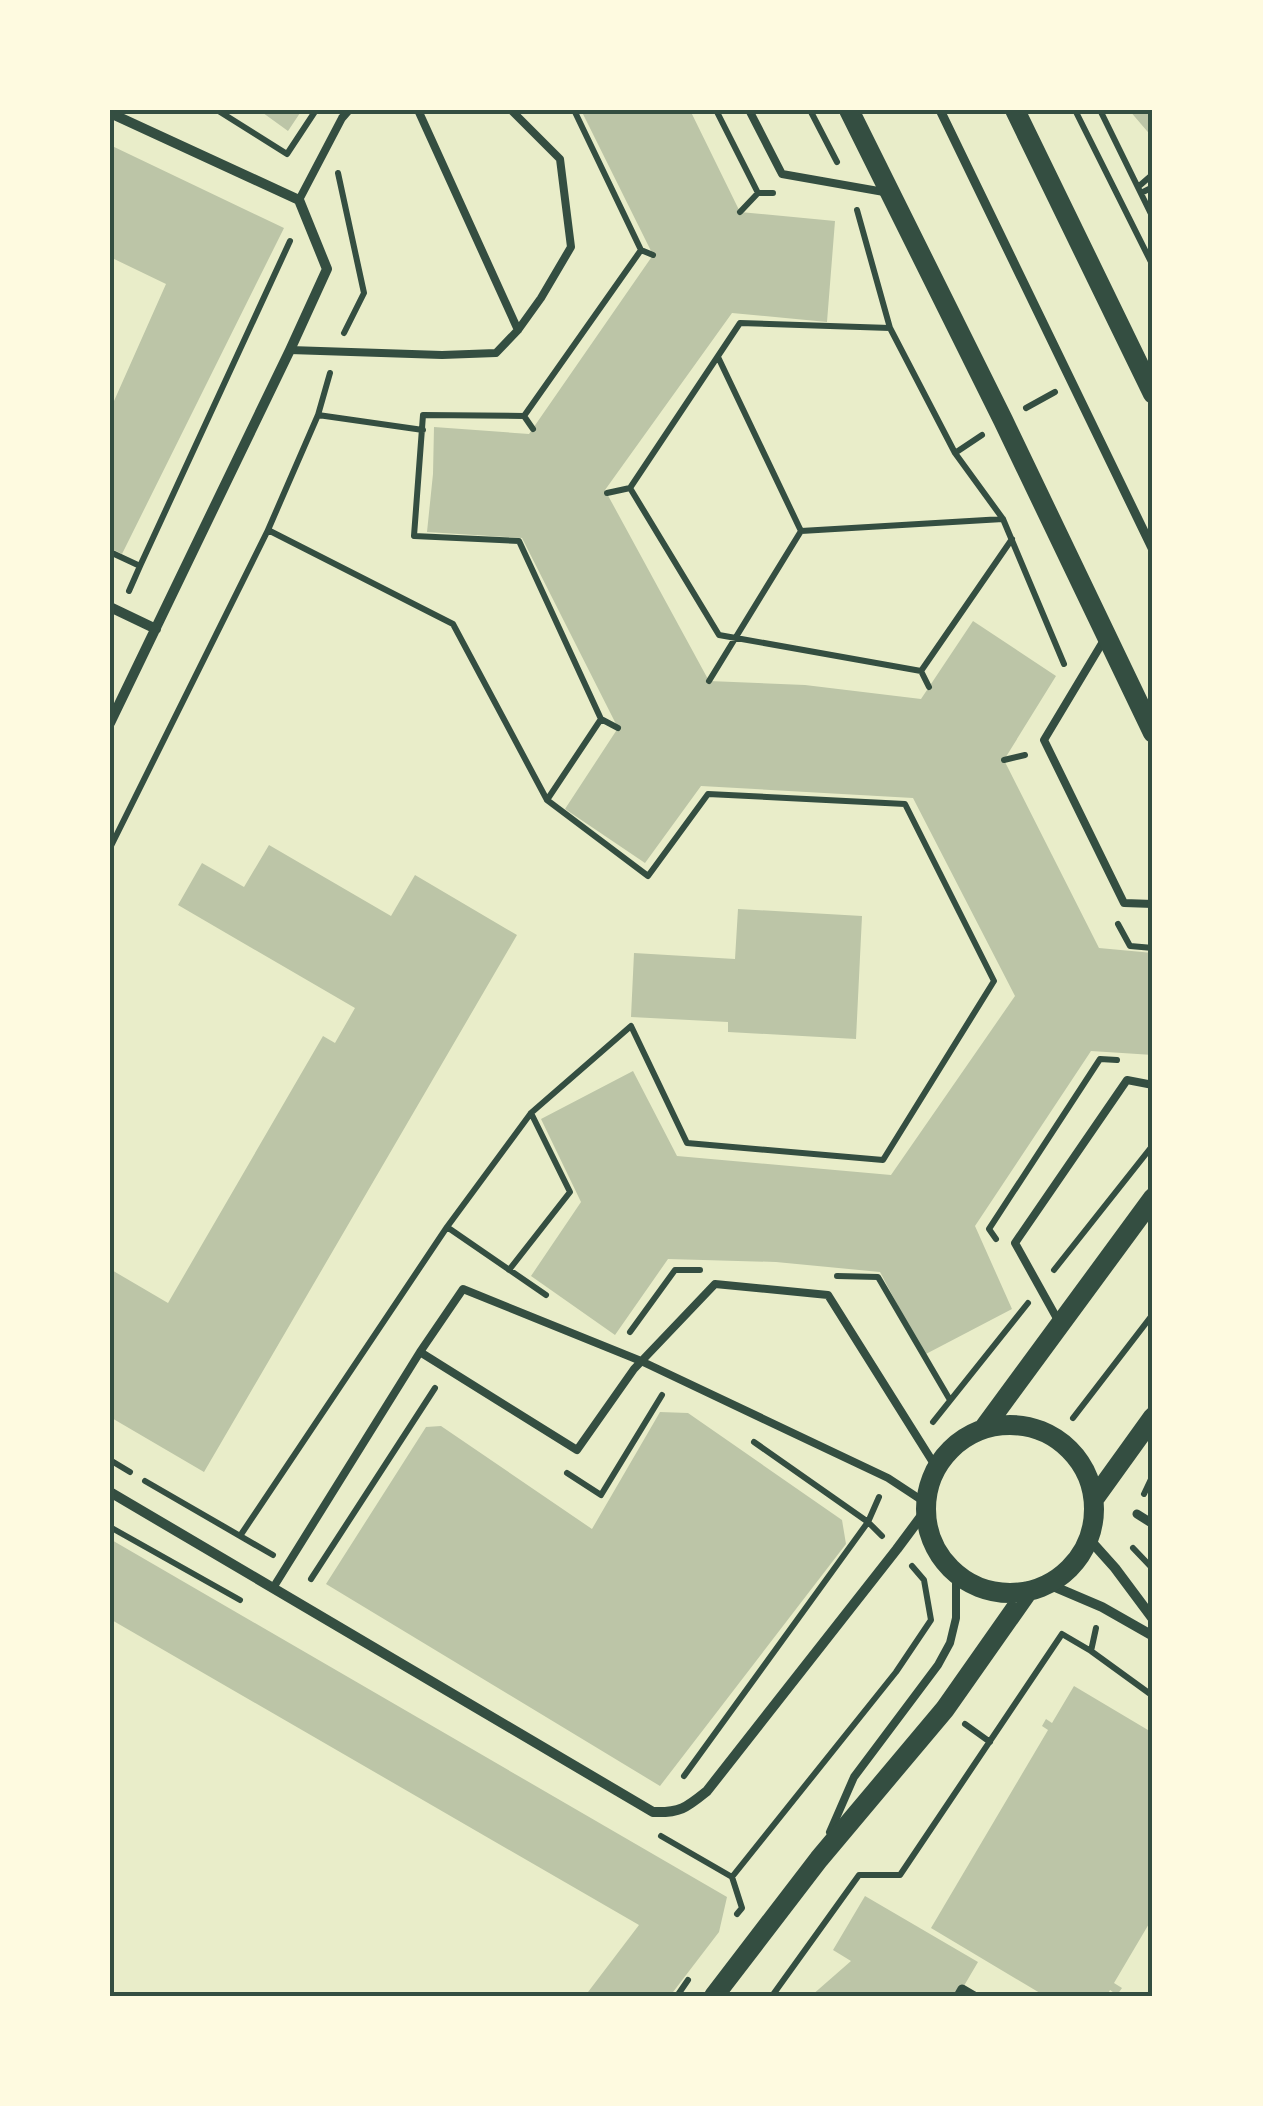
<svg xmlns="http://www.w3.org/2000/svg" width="1263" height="2106" viewBox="0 0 1263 2106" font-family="Karla,sans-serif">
<rect width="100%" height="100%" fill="#e9edc9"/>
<path fill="#bcc5a7" d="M 259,110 L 302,110 L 288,131 Z
M 581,110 L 690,110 L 740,212 L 835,221 L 827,322 L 732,313 L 605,490 L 709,681 L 805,685 L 921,699 L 973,621 L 1056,676 L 1004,760 L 1099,948 L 1153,953 L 1153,1055 L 1091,1051 L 975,1226 L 1012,1309 L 924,1355 L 880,1272 L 776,1262 L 668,1259 L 615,1335 L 531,1276 L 581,1202 L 541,1119 L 633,1071 L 677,1156 L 891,1175 L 1015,996 L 913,798 L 701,786 L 645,863 L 565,809 L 618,728 L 522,538 L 427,532 L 433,474 L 434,427 L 529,434 L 653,255 Z
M 1129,110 L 1153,110 L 1153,138 Z
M 110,145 L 284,228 L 122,554 L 110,548 L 110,410 L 166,284 L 110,257 Z
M 269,845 L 391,916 L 415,875 L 517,935 L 204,1472 L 110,1417 L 110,1269 L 168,1303 L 323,1036 L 335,1043 L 355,1008 L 178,905 L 202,863 L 244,887 Z
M 738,909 L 862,916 L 856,1039 L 728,1032 L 728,1022 L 631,1017 L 634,953 L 735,959 Z
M 660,1412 L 688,1413 L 842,1520 L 846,1544 L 660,1786 L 326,1584 L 426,1427 L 441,1426 L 592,1529 Z
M 110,1539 L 727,1897 L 719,1932 L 670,1996 L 585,1996 L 639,1925 L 110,1619 Z
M 1074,1686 L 1153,1733 L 1153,1917 L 1114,1983 L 1122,1988 L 1117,1995 L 1110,1990 L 1107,1996 L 1045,1996 L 931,1928 L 1048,1730 L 1042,1726 L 1046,1719 L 1052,1723 Z
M 865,1896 L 978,1962 L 958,1996 L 811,1996 L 851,1961 L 833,1950 Z"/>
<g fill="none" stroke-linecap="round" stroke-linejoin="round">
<path stroke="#344e41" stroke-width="6" d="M 217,110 L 287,154 L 316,110
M 716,110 L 758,193 L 773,193
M 810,110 L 837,162
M 1075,110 L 1153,266
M 1100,110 L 1153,218
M 338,173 L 364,293 L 344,333
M 1138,187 L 1153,174
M 1141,193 L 1153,187
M 857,210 L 890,328 L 955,453 L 1003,519 L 1064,664
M 740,212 L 758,193
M 641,250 L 653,255
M 890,328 L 740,323 L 630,488 L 719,635 L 921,671 L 1012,539
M 718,357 L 801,531 L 1003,519
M 1026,408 L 1055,392
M 318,415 L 330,373
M 524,416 L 533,429
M 955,453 L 982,435
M 607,493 L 630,488
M 268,530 L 318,415 L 423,430
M 110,552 L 140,566 L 129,591
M 140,566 L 290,241
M 921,671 L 929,687
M 709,681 L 801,531
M 601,719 L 618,728
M 1004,760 L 1025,755
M 110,848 L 268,530 L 453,624 L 547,800
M 1118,924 L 1130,946 L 1153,948
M 447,1227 L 531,1113 L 631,1026 L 687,1143 L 883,1160 L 994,981 L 905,804 L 708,794 L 648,876 L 547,800 L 601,719 L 519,541 L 414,536 L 423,415 L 524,416 L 641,250 L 574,110
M 996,1239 L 989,1229 L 1100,1059 L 1117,1060
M 509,1270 L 570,1192 L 531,1113
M 1054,1270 L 1153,1145
M 837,1276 L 878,1277 L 950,1400
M 630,1332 L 675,1270 L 700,1270
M 1073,1418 L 1153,1314
M 933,1422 L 1028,1303
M 110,1460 L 130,1472
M 567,1473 L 601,1495 L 662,1395
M 145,1481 L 273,1555
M 1144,1494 L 1153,1475
M 879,1497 L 868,1522 L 882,1536
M 110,1527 L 240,1600
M 240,1536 L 447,1227 L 546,1295
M 1133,1548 L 1153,1569
M 311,1579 L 435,1388
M 1091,1651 L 1096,1628
M 965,1724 L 990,1742
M 684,1776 L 868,1522 L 754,1442
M 661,1836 L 732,1877 L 742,1908 L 737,1914
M 732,1877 L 896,1672 L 931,1620 L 924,1580 L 912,1566
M 677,1996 L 688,1980
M 772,1996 L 859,1875 L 900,1875 L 1062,1634 L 1091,1651 L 1153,1696
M 1149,1996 L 1153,1989"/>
<path stroke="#344e41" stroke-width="8" d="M 418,110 L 518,330
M 749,110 L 782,174 L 884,192
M 299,200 L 342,118 L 349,110
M 290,350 L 442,355 L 496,353 L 518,330 L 541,298 L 571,247 L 560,159 L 511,110
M 1104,640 L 1044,740 L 1124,903 L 1153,904
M 1059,1322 L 1015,1243 L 1127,1080 L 1153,1085
M 420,1352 L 577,1450 L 634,1369 L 715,1284 L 828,1295 L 936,1467
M 273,1588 L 420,1352 L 463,1289 L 641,1361 L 888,1478 L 926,1503
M 830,1832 L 854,1777 L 938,1665 L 950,1643 L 956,1618 L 956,1573"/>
<path stroke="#344e41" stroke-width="9" d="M 940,110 L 1153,550
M 1137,1514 L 1153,1524
M 958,1996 L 962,1989 L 974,1996"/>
<path stroke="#344e41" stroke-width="10" d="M 110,113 L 299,200 L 327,269 L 290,350 L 110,723
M 110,607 L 156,629
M 110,1492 L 653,1812 C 680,1813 686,1808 707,1791 L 897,1549 L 926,1510
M 1089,1539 L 1115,1568 L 1153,1619
M 1048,1584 L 1102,1607 L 1153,1636"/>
<path stroke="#344e41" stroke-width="20" d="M 849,110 L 1003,420 L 1153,733
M 1015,110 L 1153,394
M926 1509a84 84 0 1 1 168 0a84 84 0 1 1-168 0Z
M 984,1428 L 1153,1198
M 1094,1499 L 1153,1417
M 714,1996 L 819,1859 L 945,1709 L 1028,1591"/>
</g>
<rect width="1263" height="2106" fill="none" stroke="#fefae0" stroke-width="225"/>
<rect x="112" y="112" width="1038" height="1882" fill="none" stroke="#344e41" stroke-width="4"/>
</svg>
